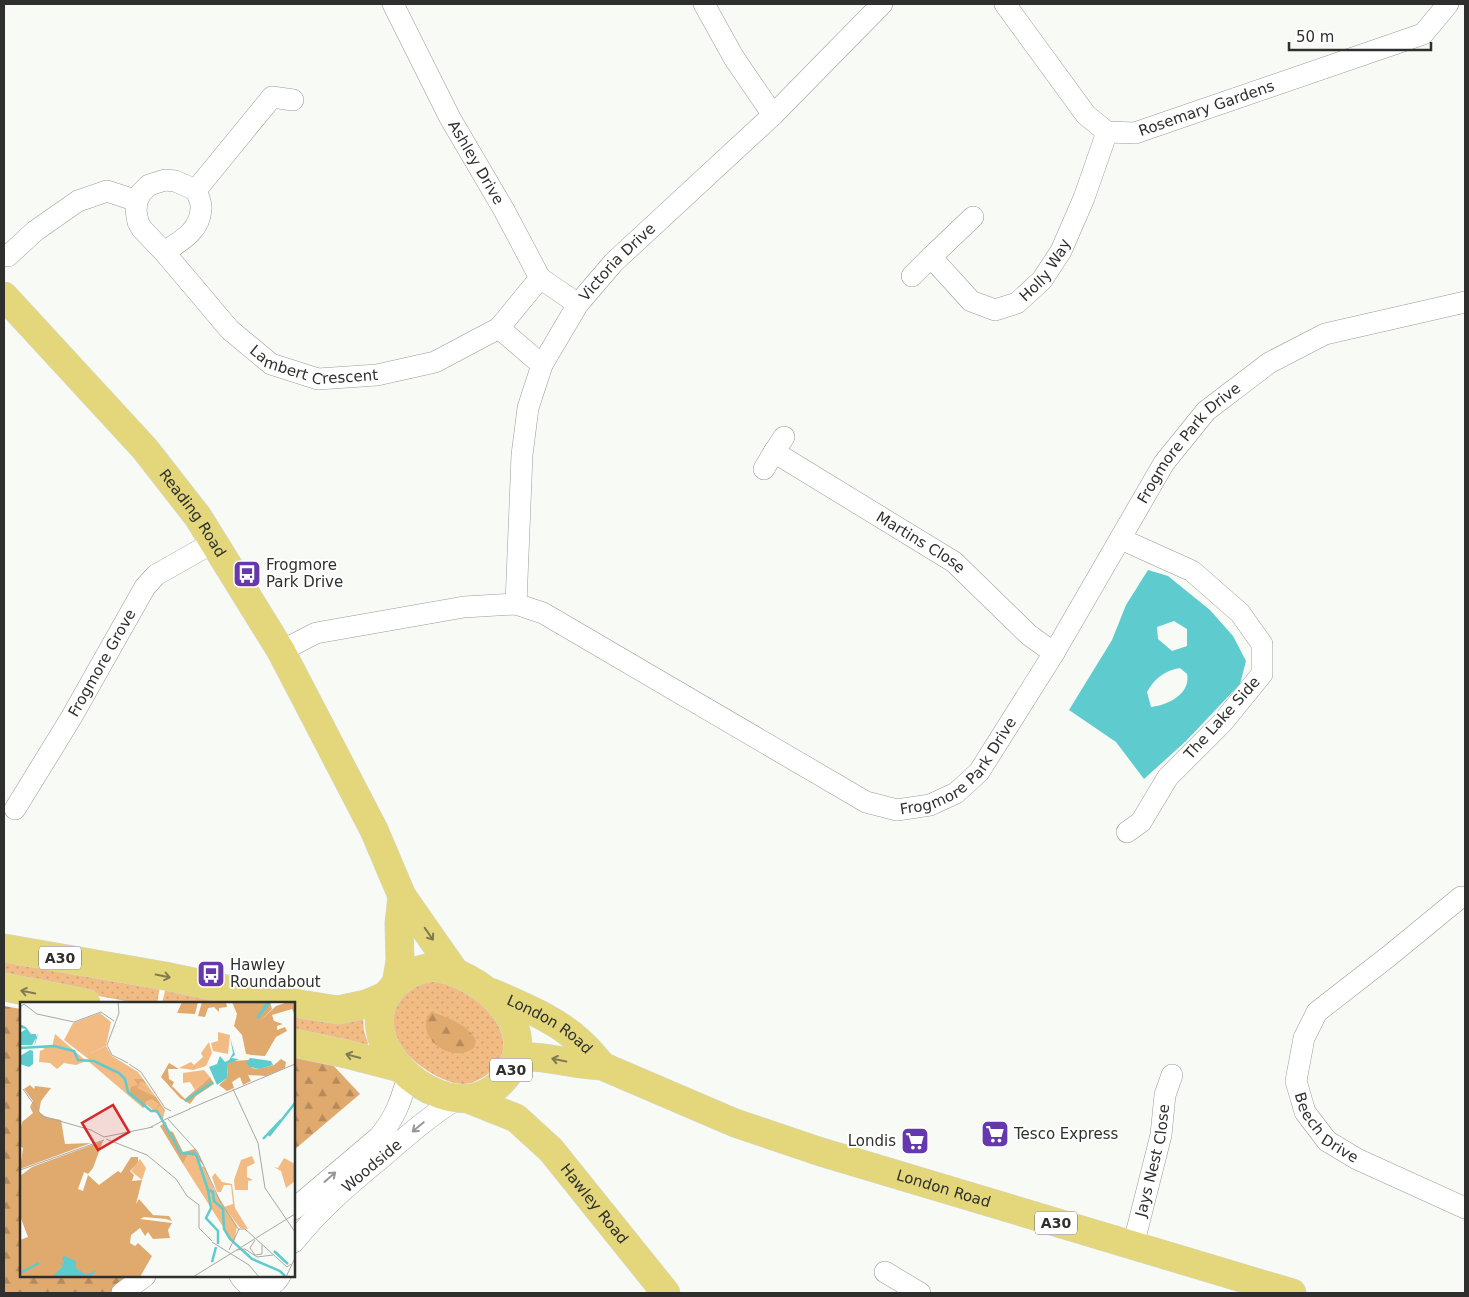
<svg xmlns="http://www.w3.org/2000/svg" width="1469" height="1297" viewBox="0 0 1469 1297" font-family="'DejaVu Sans',sans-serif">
<defs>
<pattern id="grass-dots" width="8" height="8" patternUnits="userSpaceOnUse" patternTransform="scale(1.25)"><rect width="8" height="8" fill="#f1bb83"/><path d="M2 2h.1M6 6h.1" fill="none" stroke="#cfa171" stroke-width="1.8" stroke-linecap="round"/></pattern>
<pattern id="forest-firs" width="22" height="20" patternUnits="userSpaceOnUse" patternTransform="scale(1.25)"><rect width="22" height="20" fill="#e0a96e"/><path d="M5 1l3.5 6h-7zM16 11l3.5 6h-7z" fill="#b68a5b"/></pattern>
</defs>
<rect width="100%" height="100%" fill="#f8faf6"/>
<path fill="url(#grass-dots)" d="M 4,958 L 160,987 L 157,1003 L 137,1003 L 4,979 Z
M 428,981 C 434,981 441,981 447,983 C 484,996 532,1046 482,1078 C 476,1081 470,1084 464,1084 C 444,1085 411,1062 400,1046 C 389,1027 391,1009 405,994 C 408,991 410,987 413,985 C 417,983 423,982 428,981 Z
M 166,987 L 251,1003 L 162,1003 Z
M 294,1011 L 363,1017 L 364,1031 L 368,1043 L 367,1046 L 294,1032 Z"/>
<path fill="url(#forest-firs)" d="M 4,1006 L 21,1009 L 21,1276 L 143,1276 L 122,1293 L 4,1293 Z
M 431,1012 C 445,1016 471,1026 476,1041 L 474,1048 C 449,1066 412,1033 431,1012 Z
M 294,1056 L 331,1063 L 360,1094 L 294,1150 Z"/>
<path fill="#5ecbce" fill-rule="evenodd" d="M 1148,570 L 1168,576 L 1210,610 L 1233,636 L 1246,661 L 1240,684 L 1186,741 L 1144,779 L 1116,742 L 1069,710 L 1112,640 L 1126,605 ZM 1174,621 L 1187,629 L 1187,646 L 1172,651 L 1158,639 L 1157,627 ZM 1180,668 L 1187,674 C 1191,694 1168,705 1151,707 L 1147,692 C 1155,678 1164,671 1180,668 Z"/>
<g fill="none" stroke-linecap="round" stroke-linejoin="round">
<defs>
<g id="minor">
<path id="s1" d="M 393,4 L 450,118 L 504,210 L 540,278 L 578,304"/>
<path d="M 704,4 L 734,58 L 773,115"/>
<path id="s2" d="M 1005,4 L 1086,115 L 1107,132 L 1135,133 L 1423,34 L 1448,4"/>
<path d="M 196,190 L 272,97 L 293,100"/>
<path id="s3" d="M 973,217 L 931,257 L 971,301 L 995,310 L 1017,303 L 1042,280 L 1061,251 L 1084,198 L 1107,132"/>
<path id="s4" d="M 164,252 C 181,241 200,231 201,209 C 202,203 198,196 196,190 L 175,181 L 165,180 L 149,185 L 141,193 L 137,201 L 136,211 L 138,222 L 142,229 L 164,252 L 230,330 L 271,364 L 318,379 L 377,375 L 435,362 L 499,328 L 540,278"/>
<path d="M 8,256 L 35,231 L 78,201 L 107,191 L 137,201"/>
<path d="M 912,276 L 931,257"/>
<path d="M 499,328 L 542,365"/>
<path d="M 774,452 L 784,437"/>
<path id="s5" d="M 764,469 L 774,452 L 954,562 L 1029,635 L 1054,653"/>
<path d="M 1121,539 L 1192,571 L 1240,613 L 1262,644 L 1262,674 L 1222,723 L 1168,777 L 1141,822 L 1127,832"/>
<path id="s6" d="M 516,604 L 522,455 L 528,408 L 542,365 L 578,304 L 614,262 L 773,115 L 882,4"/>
<path id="s7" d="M 281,651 L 316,633 L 464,607 L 516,604 L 543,613 L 866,802 L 897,810 L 930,805 L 956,793 L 979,772 L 1054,653 L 1164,463 L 1206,411 L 1269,363 L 1325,334 L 1465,302"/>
<path id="s8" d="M 15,809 L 71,718 L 145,587 L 156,575 L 214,542"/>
<path id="s9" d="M 1461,897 L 1389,956 L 1317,1012 L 1304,1038 L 1296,1081 L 1305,1112 L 1327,1141 L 1357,1159 L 1465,1208"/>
<path d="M 294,1209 L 379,1137 C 395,1118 402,1099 408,1075"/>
<path id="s10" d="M 294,1242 C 320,1209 352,1182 385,1155 C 408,1135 431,1115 457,1099"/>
<path id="s11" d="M 1133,1246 L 1161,1135 L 1165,1095 L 1172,1075"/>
<path d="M 885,1272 L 920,1293"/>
<path d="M 240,1276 C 250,1292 270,1293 280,1276"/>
<path d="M 122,1293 L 145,1276"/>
</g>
<g id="major">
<path id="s12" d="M 4,296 L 145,449 L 198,517 L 281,651 L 374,830 L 402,896 L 455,972"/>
<path d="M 4,948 L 165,976 L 293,1003"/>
<path d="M 433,967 C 477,972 540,1022 510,1071 C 504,1081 493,1091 482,1095 C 430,1116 346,1038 393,987 C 404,975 417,969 433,967 Z"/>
<path d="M 396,984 L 400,961 L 399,923 L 402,896"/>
<path d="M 4,987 L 86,1003"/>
<path id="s13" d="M 493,993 C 522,1006 555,1019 578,1040 C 587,1048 595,1057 602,1066"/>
<path d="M 294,1003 L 338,1010 L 366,1004 L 385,996"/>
<path d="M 294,1043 L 346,1054 L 400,1068"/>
<path id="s14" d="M 516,1057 C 545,1055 573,1065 602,1066 L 735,1123 L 821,1152 L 1292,1293"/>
<path id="s15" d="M 468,1099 L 516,1118 L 551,1150 L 666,1293"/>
</g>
</defs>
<use href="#minor" stroke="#9a9c98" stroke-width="22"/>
<use href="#major" stroke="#d5d6d5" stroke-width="29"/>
<use href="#minor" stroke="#fff" stroke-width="21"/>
<use href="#major" stroke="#e4d77b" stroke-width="28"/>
</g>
<defs><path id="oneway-shaft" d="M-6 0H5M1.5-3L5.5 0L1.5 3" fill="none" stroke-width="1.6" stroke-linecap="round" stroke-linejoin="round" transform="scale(1.25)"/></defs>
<g stroke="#807b51">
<use href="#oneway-shaft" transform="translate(429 934) rotate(55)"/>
<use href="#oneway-shaft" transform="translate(163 976) rotate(11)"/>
<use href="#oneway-shaft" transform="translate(28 992) rotate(-169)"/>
<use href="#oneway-shaft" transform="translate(353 1056) rotate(-165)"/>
<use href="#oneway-shaft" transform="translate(559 1060) rotate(-168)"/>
</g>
<g stroke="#979896">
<use href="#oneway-shaft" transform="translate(418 1127) rotate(140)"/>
<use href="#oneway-shaft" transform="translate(330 1177) rotate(-41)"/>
</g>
<defs>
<symbol id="bus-square" viewBox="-11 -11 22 22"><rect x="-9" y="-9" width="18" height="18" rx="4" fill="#6538b0" stroke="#fff"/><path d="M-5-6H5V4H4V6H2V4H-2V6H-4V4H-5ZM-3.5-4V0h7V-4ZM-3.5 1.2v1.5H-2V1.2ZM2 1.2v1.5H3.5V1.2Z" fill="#fff"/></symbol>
<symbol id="supermarket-square" viewBox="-11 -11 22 22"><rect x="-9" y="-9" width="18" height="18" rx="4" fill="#6538b0" stroke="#fff"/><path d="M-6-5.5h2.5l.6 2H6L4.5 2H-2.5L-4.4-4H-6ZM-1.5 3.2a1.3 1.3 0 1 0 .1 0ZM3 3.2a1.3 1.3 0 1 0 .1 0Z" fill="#fff"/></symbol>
</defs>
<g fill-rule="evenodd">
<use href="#bus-square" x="231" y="558" width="32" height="32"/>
<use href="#bus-square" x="195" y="958" width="32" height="32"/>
<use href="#supermarket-square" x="979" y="1118" width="32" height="32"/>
<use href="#supermarket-square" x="899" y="1125" width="32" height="32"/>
</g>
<g text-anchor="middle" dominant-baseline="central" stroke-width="4" stroke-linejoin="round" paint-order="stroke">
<g fill="#fff" stroke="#6d6e6d" stroke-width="1">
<rect x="39" y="946.5" width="42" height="23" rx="4"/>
<rect x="490" y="1058.5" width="42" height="23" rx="4"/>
<rect x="1035" y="1211.5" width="42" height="23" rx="4"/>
</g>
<g font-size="14" font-weight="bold" fill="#2f302e">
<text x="60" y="958">A30</text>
<text x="511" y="1070">A30</text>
<text x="1056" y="1223">A30</text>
</g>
<g font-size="15" fill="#2f302e" stroke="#fff">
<text stroke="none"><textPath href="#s2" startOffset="268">Rosemary Gardens</textPath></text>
<text stroke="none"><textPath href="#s1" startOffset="179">Ashley Drive</textPath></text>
<text stroke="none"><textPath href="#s6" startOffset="370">Victoria Drive</textPath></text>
<text stroke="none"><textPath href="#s3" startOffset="210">Holly Way</textPath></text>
<text stroke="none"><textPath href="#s4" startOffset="408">Lambert Crescent</textPath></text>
<text stroke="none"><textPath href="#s7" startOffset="1161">Frogmore Park Drive</textPath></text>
<text stroke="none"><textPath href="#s12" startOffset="288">Reading Road</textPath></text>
<text stroke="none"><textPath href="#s5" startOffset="192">Martins Close</textPath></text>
<text stroke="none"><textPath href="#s8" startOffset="170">Frogmore Grove</textPath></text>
<text transform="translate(1222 718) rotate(-48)">The Lake Side</text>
<text stroke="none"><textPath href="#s7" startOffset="756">Frogmore Park Drive</textPath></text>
<text stroke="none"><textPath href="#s13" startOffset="65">London Road</textPath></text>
<text stroke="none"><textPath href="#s9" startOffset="315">Beech Drive</textPath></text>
<text stroke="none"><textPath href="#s11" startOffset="88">Jays Nest Close</textPath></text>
<text stroke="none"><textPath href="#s10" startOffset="109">Woodside</textPath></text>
<text stroke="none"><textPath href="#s14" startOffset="450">London Road</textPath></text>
<text stroke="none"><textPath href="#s15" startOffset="168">Hawley Road</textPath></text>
</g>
<g font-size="15" fill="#2f302e" stroke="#fff" text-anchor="start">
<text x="266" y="565">Frogmore<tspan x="266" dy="17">Park Drive</tspan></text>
<text x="230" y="965">Hawley<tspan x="230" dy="17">Roundabout</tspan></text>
<text x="1014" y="1134">Tesco Express</text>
<text x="896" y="1141" text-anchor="end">Londis</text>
</g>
</g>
<g transform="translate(20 1002)">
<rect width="275" height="275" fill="#f8faf6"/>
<path d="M 35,32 L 66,59 L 56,63 L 44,61 L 37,67 L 30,61 L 19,60 L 20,49 L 25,47 L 20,45 L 32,45 ZM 86,44 L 92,54 L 118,70 L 145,108 L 143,117 L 127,103 L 123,106 L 68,59 L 71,58 L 71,51 ZM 168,153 L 176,155 L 180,164 L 185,165 L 194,188 L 217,224 L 214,242 L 163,162 Z" fill="#f1bb83"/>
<path d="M 162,0 L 178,0 L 175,12 L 157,11 ZM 182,0 L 206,0 L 207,5 L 199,6 L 199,10 L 194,5 L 188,6 L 185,15 L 178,14 ZM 212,0 L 250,0 L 252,7 L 239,20 L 256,4 L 268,0 L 275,0 L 275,13 L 272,7 L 252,13 L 254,19 L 263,22 L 257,24 L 257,28 L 265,25 L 267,29 L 256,35 L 245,54 L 232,53 L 226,52 L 222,33 L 214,24 L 217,12 ZM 261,57 L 266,60 L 265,66 L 246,74 L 228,73 L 231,79 L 223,83 L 220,75 L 212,80 L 214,86 L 207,89 L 199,83 L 207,76 L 208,62 L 213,59 L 228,58 L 232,66 L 238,67 L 254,63 ZM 149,61 L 159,67 L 148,67 L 149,77 L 154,80 L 152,84 L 165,97 L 190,75 L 194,82 L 176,94 L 170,102 L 160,96 L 141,75 ZM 114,77 L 123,77 L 126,82 L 121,79 L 119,82 L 130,90 L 119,83 L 117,86 L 136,95 L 146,111 L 140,103 L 135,108 L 139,102 L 132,97 L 126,99 L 123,106 L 120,99 L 109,93 L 111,85 L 118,83 ZM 10,83 L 14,87 L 15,84 L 31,86 L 21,99 L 19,110 L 26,115 L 41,118 L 45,142 L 71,141 L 0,167 L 3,146 L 0,144 L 0,130 L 2,120 L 13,111 L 10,105 L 13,99 L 4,87 ZM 146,120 L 147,128 L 153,130 L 163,150 L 175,147 L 185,165 L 176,155 L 168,153 L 163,162 L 140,124 ZM 83,139 L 73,166 L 68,172 L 64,170 L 58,187 L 63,189 L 68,173 L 79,183 L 98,169 L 101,171 L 111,155 L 118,155 L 118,161 L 110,169 L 114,173 L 112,179 L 122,178 L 116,202 L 119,197 L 133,213 L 149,214 L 152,219 L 146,217 L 124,215 L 120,217 L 152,221 L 148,228 L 150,236 L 133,237 L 128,230 L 125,234 L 120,226 L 111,233 L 110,241 L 115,244 L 118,241 L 132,254 L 120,275 L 0,275 L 0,238 L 8,235 L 0,214 L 0,174 L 12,165 Z" fill="#e0a96e"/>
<path d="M 80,11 L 91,20 L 86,44 L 71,51 L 71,59 L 44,38 L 53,21 ZM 198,30 L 210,33 L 208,52 L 193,49 L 191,41 L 198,39 ZM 189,40 L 192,51 L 186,64 L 173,68 L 159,66 L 171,60 L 174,63 L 183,55 L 181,51 ZM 184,68 L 190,75 L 175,88 L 170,80 L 163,81 L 163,71 ZM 232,154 L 235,161 L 227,165 L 227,175 L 233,178 L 228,179 L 228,188 L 215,188 L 214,178 L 221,158 ZM 264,156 L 275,162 L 275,179 L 266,186 L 261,169 L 254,165 L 258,166 ZM 195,171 L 202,180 L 212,182 L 215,206 L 228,227 L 220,226 L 204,205 L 213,202 L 211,183 L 204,183 L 201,190 L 197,190 L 192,175 Z" fill="#f1bb83"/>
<path d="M 120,157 L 126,166 L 122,178 L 111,169 Z" fill="#f1bb83"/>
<path d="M 0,22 L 6,25 L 11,32 L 16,32 L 16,35 L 18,31 L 17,36 L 14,45 L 16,36 L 12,43 L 0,43 L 0,31 L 6,27 L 0,26 ZM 210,35 L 215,53 L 211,56 L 219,57 L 208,62 L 207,76 L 197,83 L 189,65 L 197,62 L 200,54 L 205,60 L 209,58 L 213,51 ZM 10,48 L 13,49 L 13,62 L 9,65 L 0,62 L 0,54 ZM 230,56 L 251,59 L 253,63 L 239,67 L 230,65 L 226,61 ZM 44,254 L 56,259 L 56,266 L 66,273 L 76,268 L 71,275 L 32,275 L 43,264 L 40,261 L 44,261 L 42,256 Z" fill="#5ecbce"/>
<path fill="none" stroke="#5ecbce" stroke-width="2.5" d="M 238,15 L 248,0M 237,16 L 250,0M 0,46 L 34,44 L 54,49 L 58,58 L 74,59 L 99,71 L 105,77 L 108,90 L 131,109 L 137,109 L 161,151 L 176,152 L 188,188 L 193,190 L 194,199 L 203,207 L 204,227 L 210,237 L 232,257 L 260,269 L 265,274M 165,99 L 193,80M 249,134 L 275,101M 243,137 L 261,118M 188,188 L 191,206 L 186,216 L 198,229 L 198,242M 254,249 L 268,262M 192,260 L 196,245M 0,271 L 19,261"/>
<path fill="none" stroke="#a8a9a6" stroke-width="1" d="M 98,0 L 99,11 L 87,43 L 92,53 L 108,61M 0,5 L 4,2 L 17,12 L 54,20 L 81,10 L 94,19M 109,62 L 121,70 L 145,106 L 151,109M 3,87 L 22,114 L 71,128 L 84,135M 213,87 L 238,141 L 245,186 L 275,230M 169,107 L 275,62M 147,116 L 177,149 L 201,201 L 219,228M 149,116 L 170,107M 131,125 L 150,115M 84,135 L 133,125M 86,137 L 127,153 L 156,177 L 167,194 L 179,203 L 179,226 L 192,239M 0,168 L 84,138M 235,238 L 230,246 L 235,253 L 242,252 L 242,243M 192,240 L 229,263 L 239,275M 209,248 L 219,227 L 225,227 L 267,265 L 271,262M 217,248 L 225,247 L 237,255 L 253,253M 173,275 L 275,212M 266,275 L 275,256"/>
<path fill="#d62828" fill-opacity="0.15" stroke="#d62828" stroke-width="2.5" d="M 93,103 L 109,130 L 78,148 L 62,121 Z"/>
<rect width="275" height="275" fill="none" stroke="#2f302e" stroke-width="2.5"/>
</g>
<rect width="1469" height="1297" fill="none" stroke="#2f302e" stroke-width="10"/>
<path d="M1289 42v8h142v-8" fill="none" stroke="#2f302e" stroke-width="2.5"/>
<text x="1296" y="42" font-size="15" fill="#2f302e" stroke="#ffffff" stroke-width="4" paint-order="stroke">50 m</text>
</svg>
